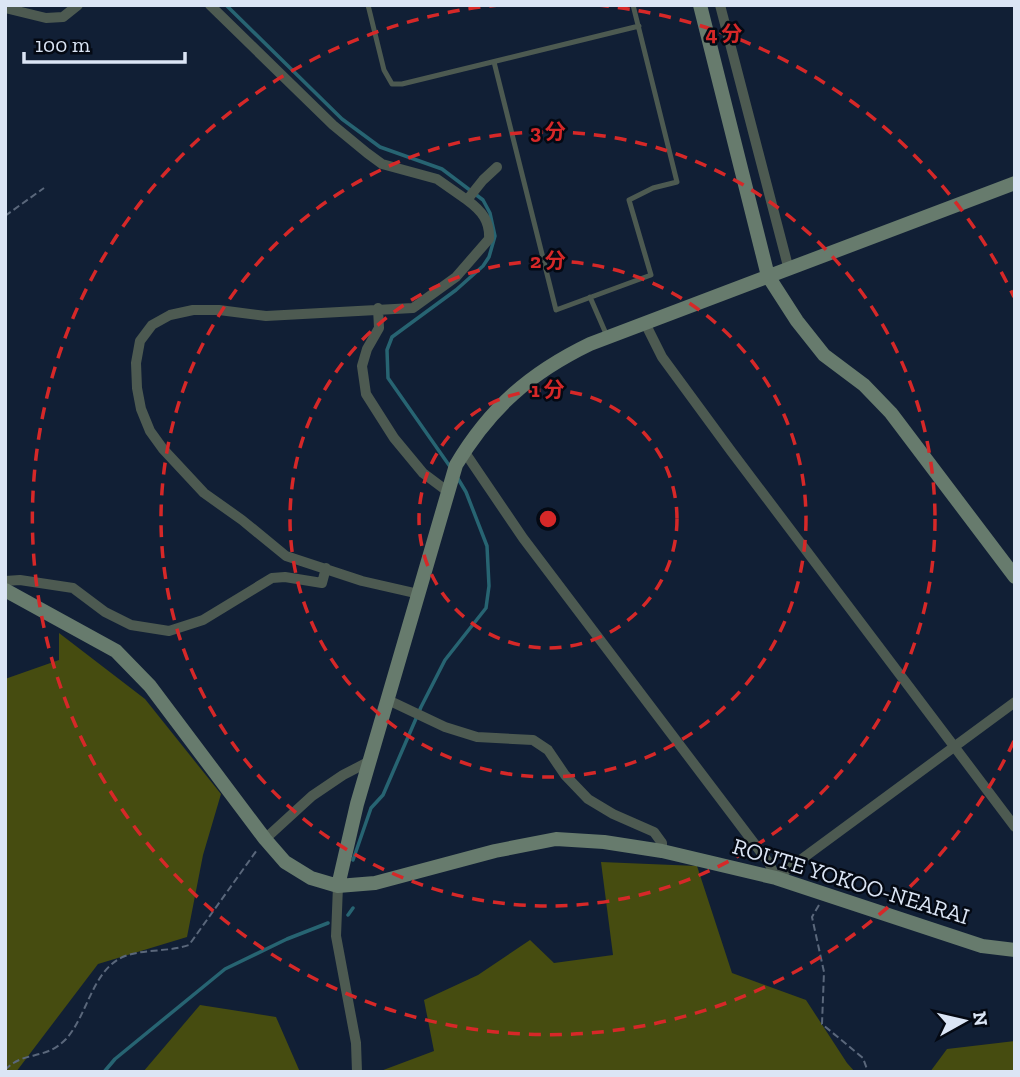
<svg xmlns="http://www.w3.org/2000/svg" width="1020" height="1077" viewBox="0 0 1020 1077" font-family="'Zilla Slab','Noto Sans JP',serif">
<rect width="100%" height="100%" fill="#111f35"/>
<path fill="#464c10" d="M 59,633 L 145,699 L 221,794 L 203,855 L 187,937 L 98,964 L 16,1072 L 5,1072 L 5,679 L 59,660 Z
M 601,862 L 697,866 L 732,973 L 806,1000 L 847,1063 L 855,1072 L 378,1072 L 434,1051 L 424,1000 L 478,975 L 530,940 L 554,963 L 613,955 Z
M 200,1005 L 276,1017 L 300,1072 L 143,1072 Z
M 1015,1041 L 1015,1072 L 930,1072 L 947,1049 Z"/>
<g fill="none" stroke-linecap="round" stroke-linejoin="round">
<path stroke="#276472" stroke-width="3.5" d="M 226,5 L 342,119 L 380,147 L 442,169 L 483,200 L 490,213 L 495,236 L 489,257 L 483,266 L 456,290 L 392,337 L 387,350 L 388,378 L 451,468
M 353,860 L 371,808 L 383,795 L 421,707 L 445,660 L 486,608 L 489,586 L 487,546 L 466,492 L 457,477
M 348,915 L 353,908
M 104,1072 L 115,1059 L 225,969 L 287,939 L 328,923"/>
<path stroke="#5a677b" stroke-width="2" stroke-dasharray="7 3.5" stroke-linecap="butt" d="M 5,216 L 44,188
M 819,905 L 812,917 L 824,972 L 822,1024 L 863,1058 L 868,1072
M 5,1070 C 24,1050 45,1061 66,1039 C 88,1015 92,969 125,956 C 144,949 169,952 189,945 L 257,850"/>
<path stroke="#4d5a51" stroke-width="5" d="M 368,5 L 384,70 L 392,84 L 402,84 L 639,26
M 494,62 L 556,310 L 651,275 L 629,200 L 653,188 L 677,182 L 633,5
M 590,297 L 607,336"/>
<path stroke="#4d5a51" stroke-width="10" d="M 210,5 L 333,125 L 367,153 L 382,164 L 437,179 L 467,200
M 720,5 L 789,270
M 5,8 L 46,18 L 63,17 L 78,5
M 378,308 L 379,328 L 367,349 L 362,366 L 366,394 L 394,438 L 423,473 L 447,491
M 645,323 L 662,357 L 731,451 L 1015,827
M 464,451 L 523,538 L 769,863 L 776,878 L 1015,702
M 5,581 L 20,580 L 73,588 L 105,612 L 131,625 L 169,631 L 203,620 L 272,578 L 285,577 L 322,583 L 326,568
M 419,594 L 362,581 L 286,556 L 242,520 L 204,493 L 163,449 L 150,431 L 141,409 L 137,388 L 136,363 L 140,341 L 152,325 L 170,315 L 193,310 L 219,310 L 266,316 L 413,308 L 456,277 L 489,239 C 490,221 482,211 467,200 L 483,180 L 497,167
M 388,700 L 445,727 L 477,737 L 533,740 L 548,750 L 565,775 L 588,799 L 613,814 L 654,832 L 662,843 L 662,851
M 265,839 L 312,796 L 343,775 L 370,761
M 338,886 L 336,936 L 356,1043 L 357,1072"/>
<path stroke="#677b6d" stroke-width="14" d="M 700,5 L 768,276 L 797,321 L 824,355 L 864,385 L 891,413 L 1015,577
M 5,590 L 116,651 L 150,686 L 265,839 L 285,862 L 311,878 L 338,886 L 375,883 L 495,851 L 556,839 L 604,842 L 662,851 L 776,878 L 982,946 L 1015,950
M 338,886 L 357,804 L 456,465 C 490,408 530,373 590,344 L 1015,183"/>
</g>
<g fill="none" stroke="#d62828" stroke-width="3.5" stroke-dasharray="12 9">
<circle cx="548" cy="519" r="129"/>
<circle cx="548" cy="519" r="258"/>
<circle cx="548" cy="519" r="387"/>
<path d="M1014 741A516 516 0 1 1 499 5M597 5A516 516 0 0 1 1014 297"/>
</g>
<g text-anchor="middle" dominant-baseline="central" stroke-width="5" stroke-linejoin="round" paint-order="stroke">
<g font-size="23" fill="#dbe5f5" stroke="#040913">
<text transform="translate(851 881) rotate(17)">ROUTE YOKOO-NEARAI</text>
</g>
</g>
<circle cx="548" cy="519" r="10" fill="#d62828" stroke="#040913" stroke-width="3.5"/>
<g font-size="21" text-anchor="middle" font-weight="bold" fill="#d62828" stroke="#040913" stroke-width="5" stroke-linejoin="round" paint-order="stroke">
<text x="724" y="41">4 分</text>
<text x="548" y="139">3 分</text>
<text x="548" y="268">2 分</text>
<text x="548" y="397">1 分</text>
</g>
<rect width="1020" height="1077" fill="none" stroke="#dbe5f5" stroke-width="14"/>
<g transform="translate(964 1021) rotate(82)" stroke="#040913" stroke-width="5" paint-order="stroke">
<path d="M0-5L12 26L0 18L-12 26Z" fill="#dbe5f5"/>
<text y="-10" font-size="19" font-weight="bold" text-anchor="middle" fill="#dbe5f5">N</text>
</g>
<path d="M24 52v10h161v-10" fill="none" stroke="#dbe5f5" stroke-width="3.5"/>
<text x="35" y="52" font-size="21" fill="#dbe5f5" stroke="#040913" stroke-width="5" paint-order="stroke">100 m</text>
</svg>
